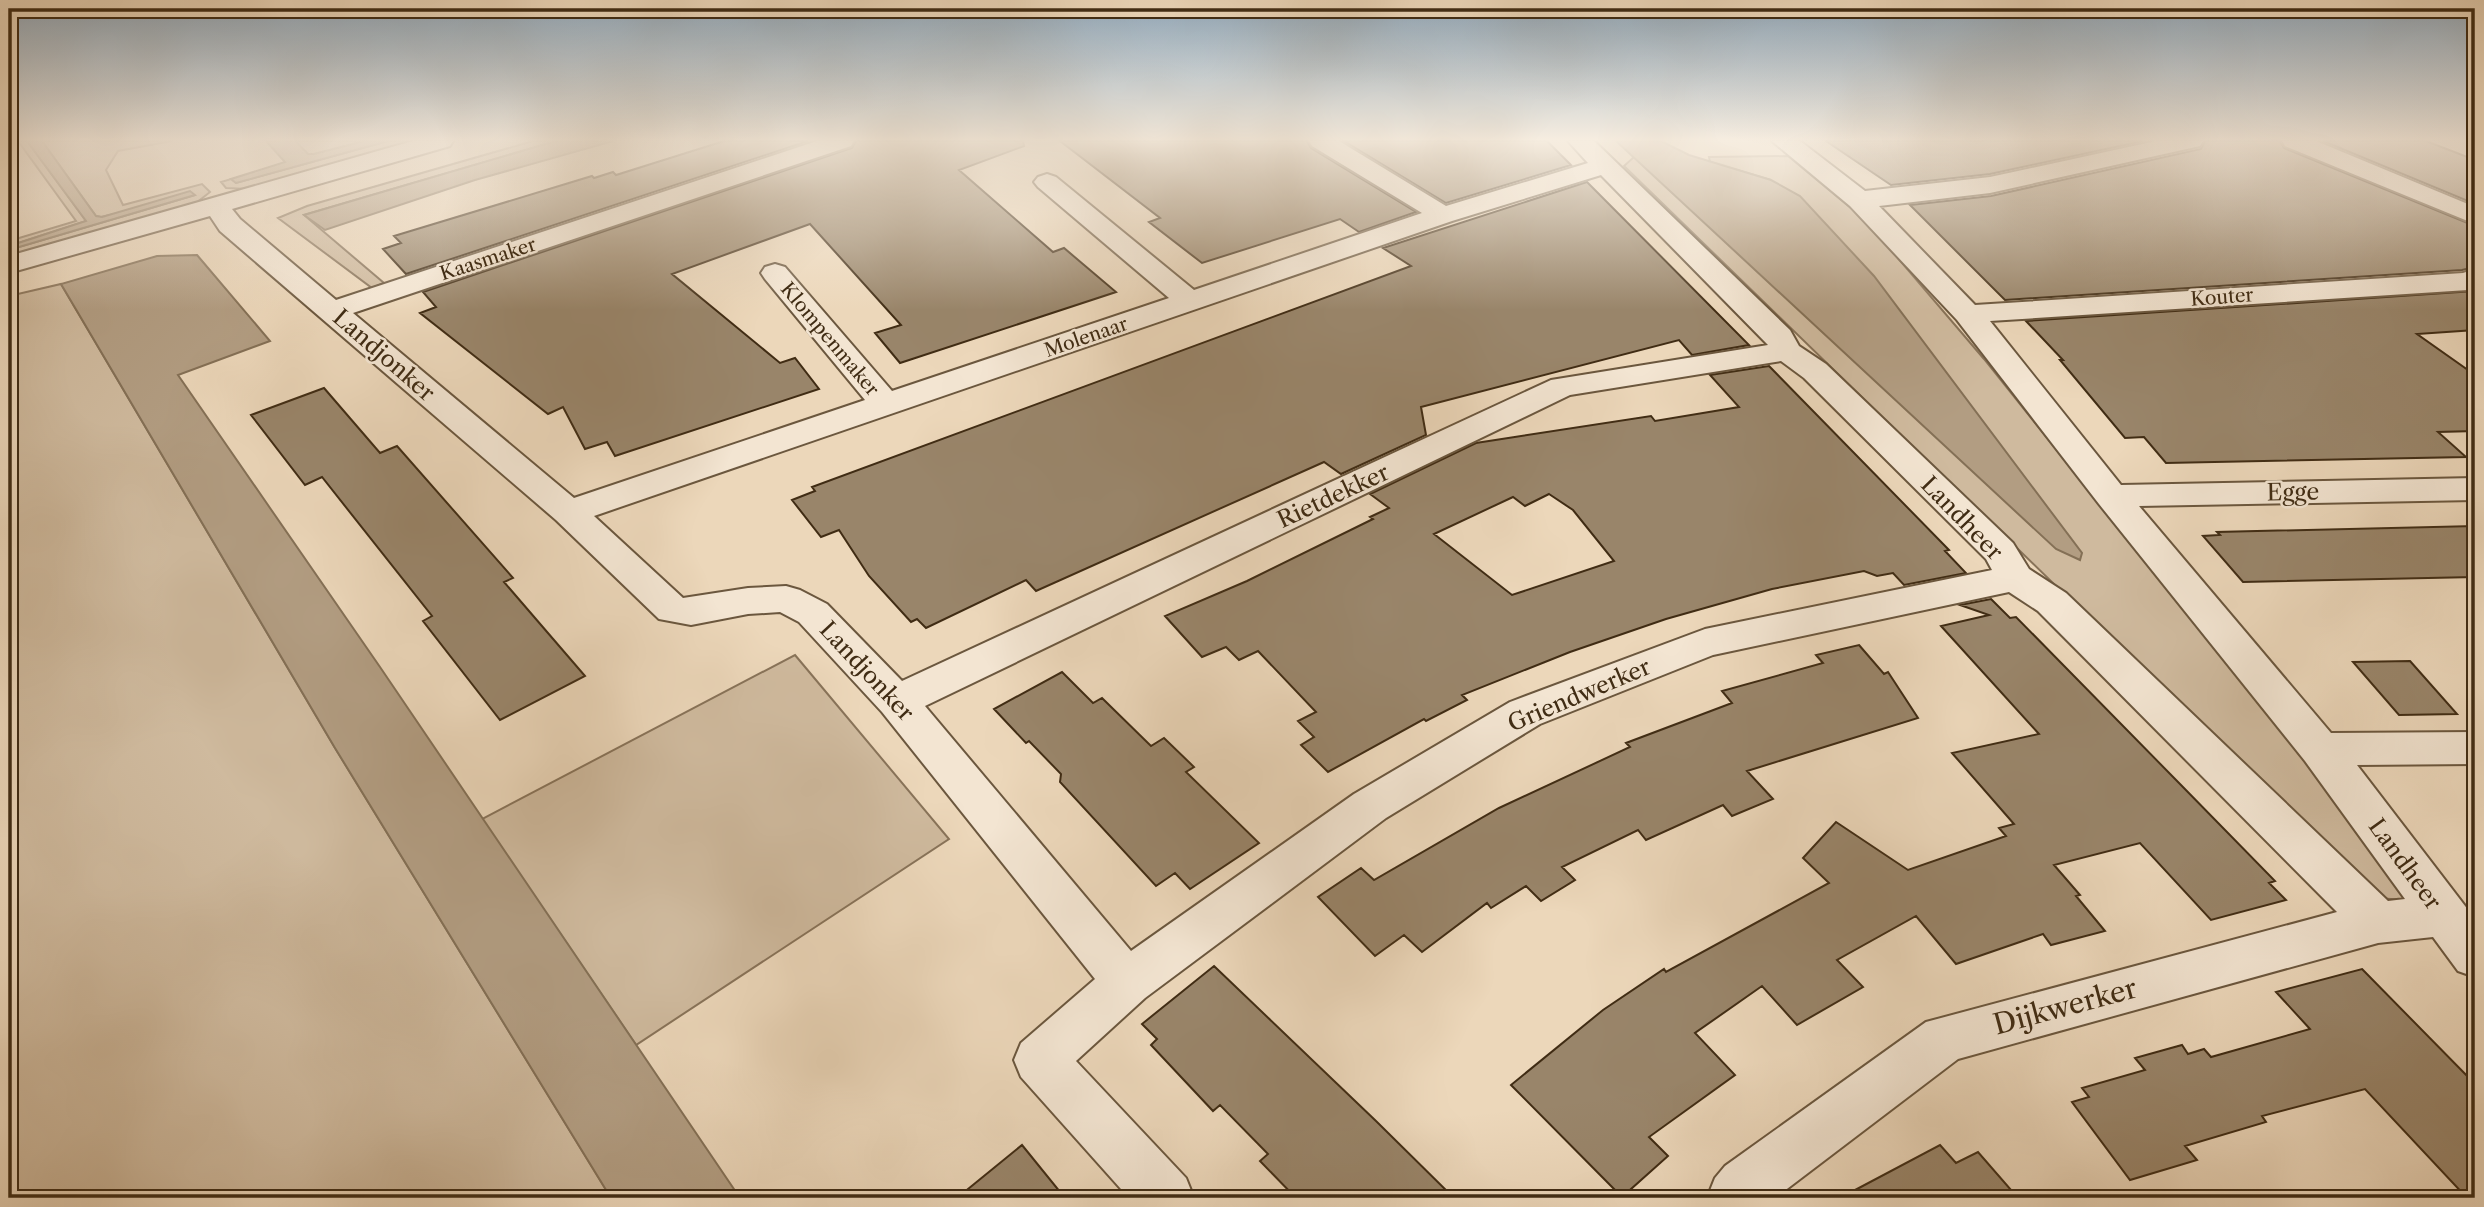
<svg xmlns="http://www.w3.org/2000/svg" width="2484" height="1207" viewBox="0 0 2484 1207" font-family="'Libre Caslon Text',serif">
<rect width="100%" height="100%" fill="#ecd7ba"/>
<filter id="stains"><feTurbulence type="fractalNoise" baseFrequency=".00286" numOctaves="4"/><feColorMatrix values="0 0 0 0 .2 0 0 0 0 .09 0 0 0 0 .02 0 0 0 .5 -.17"/></filter>
<radialGradient id="worn" r=".72"><stop offset=".6" stop-color="#630" stop-opacity="0"/><stop offset="1" stop-color="#630" stop-opacity=".3"/></radialGradient>
<path fill="#cfba9e" stroke="#887359" stroke-width="2" d="M 18,141 L 27,141 L 86,221 L 9,246 L 9,241 L 76,221 Z
M 42,141 L 172,141 L 118,151 L 106,170 L 123,205 L 202,184 L 210,192 L 196,203 L 9,258 L 9,250 L 195,195 L 101,217 L 96,216 Z
M 295,141 L 365,141 L 314,154 L 308,154 Z
M 388,141 L 418,141 L 248,189 L 226,188 L 221,182 L 231,179 L 236,183 Z
M 533,141 L 556,141 L 304,215 L 384,283 L 372,288 L 278,218 L 307,206 Z
M 1788,156 L 1852,209 L 1885,243 L 1984,359 L 2402,882 L 2405,900 L 2377,898 L 1624,166 L 1634,157 L 1771,180 L 1710,162 L 1709,157 Z
M 61,284 L 335,748 L 611,1198 L 9,1198 L 9,296 Z
M 795,655 L 949,839 L 636,1045 L 482,819 Z"/>
<path fill="#b29d82" stroke="#847056" stroke-width="2" d="M 27,141 L 42,141 L 96,216 L 102,217 L 190,191 L 195,195 L 9,250 L 9,246 L 86,221 Z
M 266,141 L 295,141 L 308,154 L 314,154 L 365,141 L 388,141 L 236,183 L 231,179 L 285,162 Z
M 556,141 L 613,141 L 475,180 L 325,230 L 304,215 Z
M 1616,141 L 1661,141 L 1689,155 L 1771,180 L 1800,196 L 1874,276 L 2082,553 L 2080,560 L 2056,549 Z
M 197,255 L 270,341 L 178,375 L 380,667 L 740,1198 L 611,1198 L 335,748 L 61,284 L 157,256 Z"/>
<path fill="#99856a" stroke="#402c14" stroke-width="2" fill-rule="evenodd" d="M 724,141 L 808,141 L 406,274 L 383,249 L 401,243 L 394,236 L 592,176 L 594,178 L 613,172 L 616,175 Z
M 856,141 L 1023,141 L 1024,146 L 959,170 L 1053,252 L 1064,248 L 1116,292 L 900,363 L 875,333 L 901,325 L 810,224 L 672,274 L 780,363 L 795,358 L 819,389 L 615,456 L 607,442 L 585,449 L 563,407 L 548,414 L 420,313 L 436,307 L 423,292 L 852,148 Z
M 1060,141 L 1307,141 L 1311,148 L 1416,212 L 1359,232 L 1340,219 L 1202,263 L 1149,222 L 1160,218 Z
M 1344,141 L 1547,141 L 1571,165 L 1446,203 Z
M 1826,141 L 2143,141 L 1990,174 L 1891,185 Z
M 2205,141 L 2280,141 L 2284,148 L 2475,226 L 2475,267 L 2462,270 L 2005,300 L 1910,205 L 1991,196 L 2201,149 Z
M 2323,141 L 2426,141 L 2475,160 L 2475,204 Z
M 1587,182 L 1749,345 L 1692,355 L 1679,340 L 1421,407 L 1426,435 L 1341,474 L 1324,462 L 1036,591 L 1026,580 L 926,628 L 917,619 L 911,622 L 869,576 L 839,530 L 821,537 L 792,500 L 815,491 L 812,487 L 1411,266 L 1383,248 Z
M 2475,291 L 2475,330 L 2417,334 L 2475,375 L 2475,431 L 2438,432 L 2466,457 L 2166,463 L 2144,437 L 2125,438 L 2060,360 L 2063,360 L 2026,321 Z
M 1769,366 L 1949,550 L 1945,551 L 1966,573 L 1904,585 L 1893,573 L 1877,576 L 1864,571 L 1772,589 L 1666,619 L 1570,652 L 1462,695 L 1467,700 L 1426,721 L 1424,719 L 1328,772 L 1301,745 L 1314,737 L 1298,721 L 1316,712 L 1258,651 L 1239,660 L 1226,647 L 1202,657 L 1165,616 L 1247,581 L 1373,519 L 1370,517 L 1389,508 L 1370,494 L 1476,443 L 1651,416 L 1655,421 L 1739,407 L 1710,375 ZM 1549,494 L 1573,510 L 1614,561 L 1512,595 L 1434,534 L 1513,497 L 1525,506 Z
M 324,388 L 380,453 L 397,446 L 513,578 L 504,582 L 585,676 L 500,720 L 423,621 L 432,616 L 322,477 L 305,485 L 251,415 Z
M 2475,526 L 2475,577 L 2243,582 L 2203,536 L 2220,535 L 2217,532 Z
M 1991,599 L 2010,618 L 2016,617 L 2180,784 L 2275,881 L 2269,883 L 2286,900 L 2211,920 L 2140,843 L 2054,865 L 2080,895 L 2076,896 L 2105,931 L 2051,945 L 2043,934 L 1956,964 L 1916,916 L 1837,960 L 1863,987 L 1797,1025 L 1762,986 L 1695,1033 L 1735,1075 L 1649,1137 L 1668,1156 L 1622,1197 L 1511,1085 L 1603,1010 L 1664,969 L 1666,972 L 1829,883 L 1803,858 L 1836,822 L 1908,870 L 2006,836 L 1999,828 L 2014,824 L 1952,753 L 2039,734 L 1941,626 L 1989,615 L 1960,605 Z
M 1859,645 L 1884,674 L 1888,672 L 1918,718 L 1747,771 L 1773,799 L 1732,816 L 1723,805 L 1646,840 L 1638,830 L 1562,867 L 1575,880 L 1541,901 L 1526,886 L 1491,908 L 1487,903 L 1422,952 L 1404,935 L 1375,956 L 1318,897 L 1361,868 L 1374,880 L 1499,808 L 1630,747 L 1626,743 L 1732,703 L 1722,691 L 1823,663 L 1816,655 Z
M 2410,661 L 2457,714 L 2399,715 L 2353,662 Z
M 1062,672 L 1093,703 L 1102,698 L 1151,746 L 1164,738 L 1194,767 L 1186,772 L 1259,843 L 1190,889 L 1175,873 L 1156,886 L 1060,782 L 1061,774 L 1029,741 L 1026,743 L 994,709 Z
M 1214,966 L 1376,1121 L 1454,1198 L 1296,1198 L 1260,1161 L 1268,1154 L 1220,1105 L 1213,1111 L 1151,1045 L 1157,1039 L 1142,1024 Z
M 2362,969 L 2475,1084 L 2475,1198 L 2467,1198 L 2365,1089 L 2262,1116 L 2266,1122 L 2185,1146 L 2197,1160 L 2130,1180 L 2072,1102 L 2089,1097 L 2082,1088 L 2145,1070 L 2135,1058 L 2182,1045 L 2188,1054 L 2204,1049 L 2211,1057 L 2310,1029 L 2276,992 Z
M 1022,1145 L 1065,1198 L 957,1198 Z
M 1940,1145 L 1956,1163 L 1978,1152 L 2018,1198 L 1840,1198 Z"/>
<g fill="none" stroke-linecap="round" stroke-linejoin="round">
<defs>
<path id="minor" d="M 413,141 L 453,141 L 450,146 L 232,209 L 240,219 L 336,300 L 817,141 L 854,141 L 851,146 L 353,313 L 574,498 L 865,400 L 765,279 L 761,273 L 765,267 L 775,264 L 785,267 L 892,391 L 1169,298 L 1038,187 L 1034,182 L 1038,177 L 1047,174 L 1056,177 L 1194,290 L 1422,213 L 1312,146 L 1309,141 L 1339,141 L 1446,206 L 1588,163 L 1568,141 L 1594,141 L 1790,330 L 1799,346 L 1826,364 L 2013,543 L 2029,569 L 2066,593 L 2388,901 L 2405,899 L 2305,761 L 2099,504 L 1957,320 L 1850,206 L 1772,141 L 1800,141 L 1865,191 L 1990,177 L 2156,141 L 2203,141 L 2200,146 L 2191,148 L 1990,193 L 1879,206 L 1975,305 L 2463,273 L 2475,269 L 2475,288 L 2468,290 L 1990,321 L 2121,485 L 2475,478 L 2475,500 L 2139,506 L 2331,733 L 2475,732 L 2475,764 L 2357,765 L 2475,919 L 2475,977 L 2458,971 L 2433,937 L 2378,943 L 1958,1059 L 1775,1198 L 1707,1198 L 1715,1178 L 1725,1166 L 1926,1022 L 2337,912 L 2038,611 L 2009,592 L 1713,655 L 1540,724 L 1386,818 L 1145,998 L 1076,1061 L 1186,1178 L 1194,1198 L 1129,1198 L 1021,1077 L 1014,1060 L 1021,1043 L 1095,979 L 882,712 L 799,622 L 780,612 L 748,614 L 691,625 L 659,619 L 556,520 L 220,231 L 210,216 L 9,273 L 9,256 ZM 1601,175 L 1768,345 L 1551,380 L 902,681 L 827,604 L 800,590 L 786,586 L 748,588 L 683,598 L 594,516 L 1452,221 ZM 1781,361 L 1804,378 L 1986,559 L 1992,570 L 1705,629 L 1510,702 L 1354,794 L 1131,951 L 925,706 L 1570,395 Z
M 2282,141 L 2316,141 L 2475,207 L 2475,224 L 2285,146 Z"/>
</defs>
<use href="#minor" stroke="#6b573e" stroke-width="4"/>
<use href="#minor" fill="#f3e5d2" fill-rule="evenodd"/>
</g>
<linearGradient id="sky" x2="0" y2="1"><stop stop-color="#92abbf"/><stop offset="0.45" stop-color="#f6ede0"/><stop offset="1" stop-color="#f6ede0" stop-opacity="0"/></linearGradient>
<rect width="2484" height="310" fill="url(#sky)"/>
<g text-anchor="middle" dominant-baseline="central" stroke-width="5" stroke-linejoin="round" paint-order="stroke">
<g font-size="19" fill="#402c14" stroke="#f3e5d2">
<text transform="translate(488 259) rotate(-18)">Kaasmaker</text>
<text transform="translate(2222 297) rotate(-4)">Kouter</text>
<text transform="translate(1086 337) rotate(-19)">Molenaar</text>
<text transform="translate(830 339) rotate(50)">Klompenmaker</text>
</g>
<g font-size="23" fill="#402c14" stroke="#f3e5d2">
<text transform="translate(384 355) rotate(41)">Landjonker</text>
<text transform="translate(2293 492) rotate(-1)">Egge</text>
<text transform="translate(1333 496) rotate(-25)">Rietdekker</text>
<text transform="translate(1962 518) rotate(46)">Landheer</text>
<text transform="translate(867 671) rotate(47)">Landjonker</text>
<text transform="translate(1579 695) rotate(-23)">Griendwerker</text>
<text transform="translate(2405 864) rotate(54)">Landheer</text>
</g>
<g font-size="28" fill="#402c14" stroke="#f3e5d2">
<text transform="translate(2065 1006) rotate(-15)">Dijkwerker</text>
</g>
</g>
<rect width="2484" height="1207" fill="none" stroke="#ecd7ba" stroke-width="35"/>
<rect x="10" y="10" width="2463" height="1186" fill="none" stroke="#402c14" stroke-width="3.5"/>
<rect x="18" y="18" width="2449" height="1172" fill="none" stroke="#402c14" stroke-width="2"/>
<rect width="100%" height="100%" filter="url(#stains)"/>
<rect width="100%" height="100%" fill="url(#worn)"/>
</svg>
